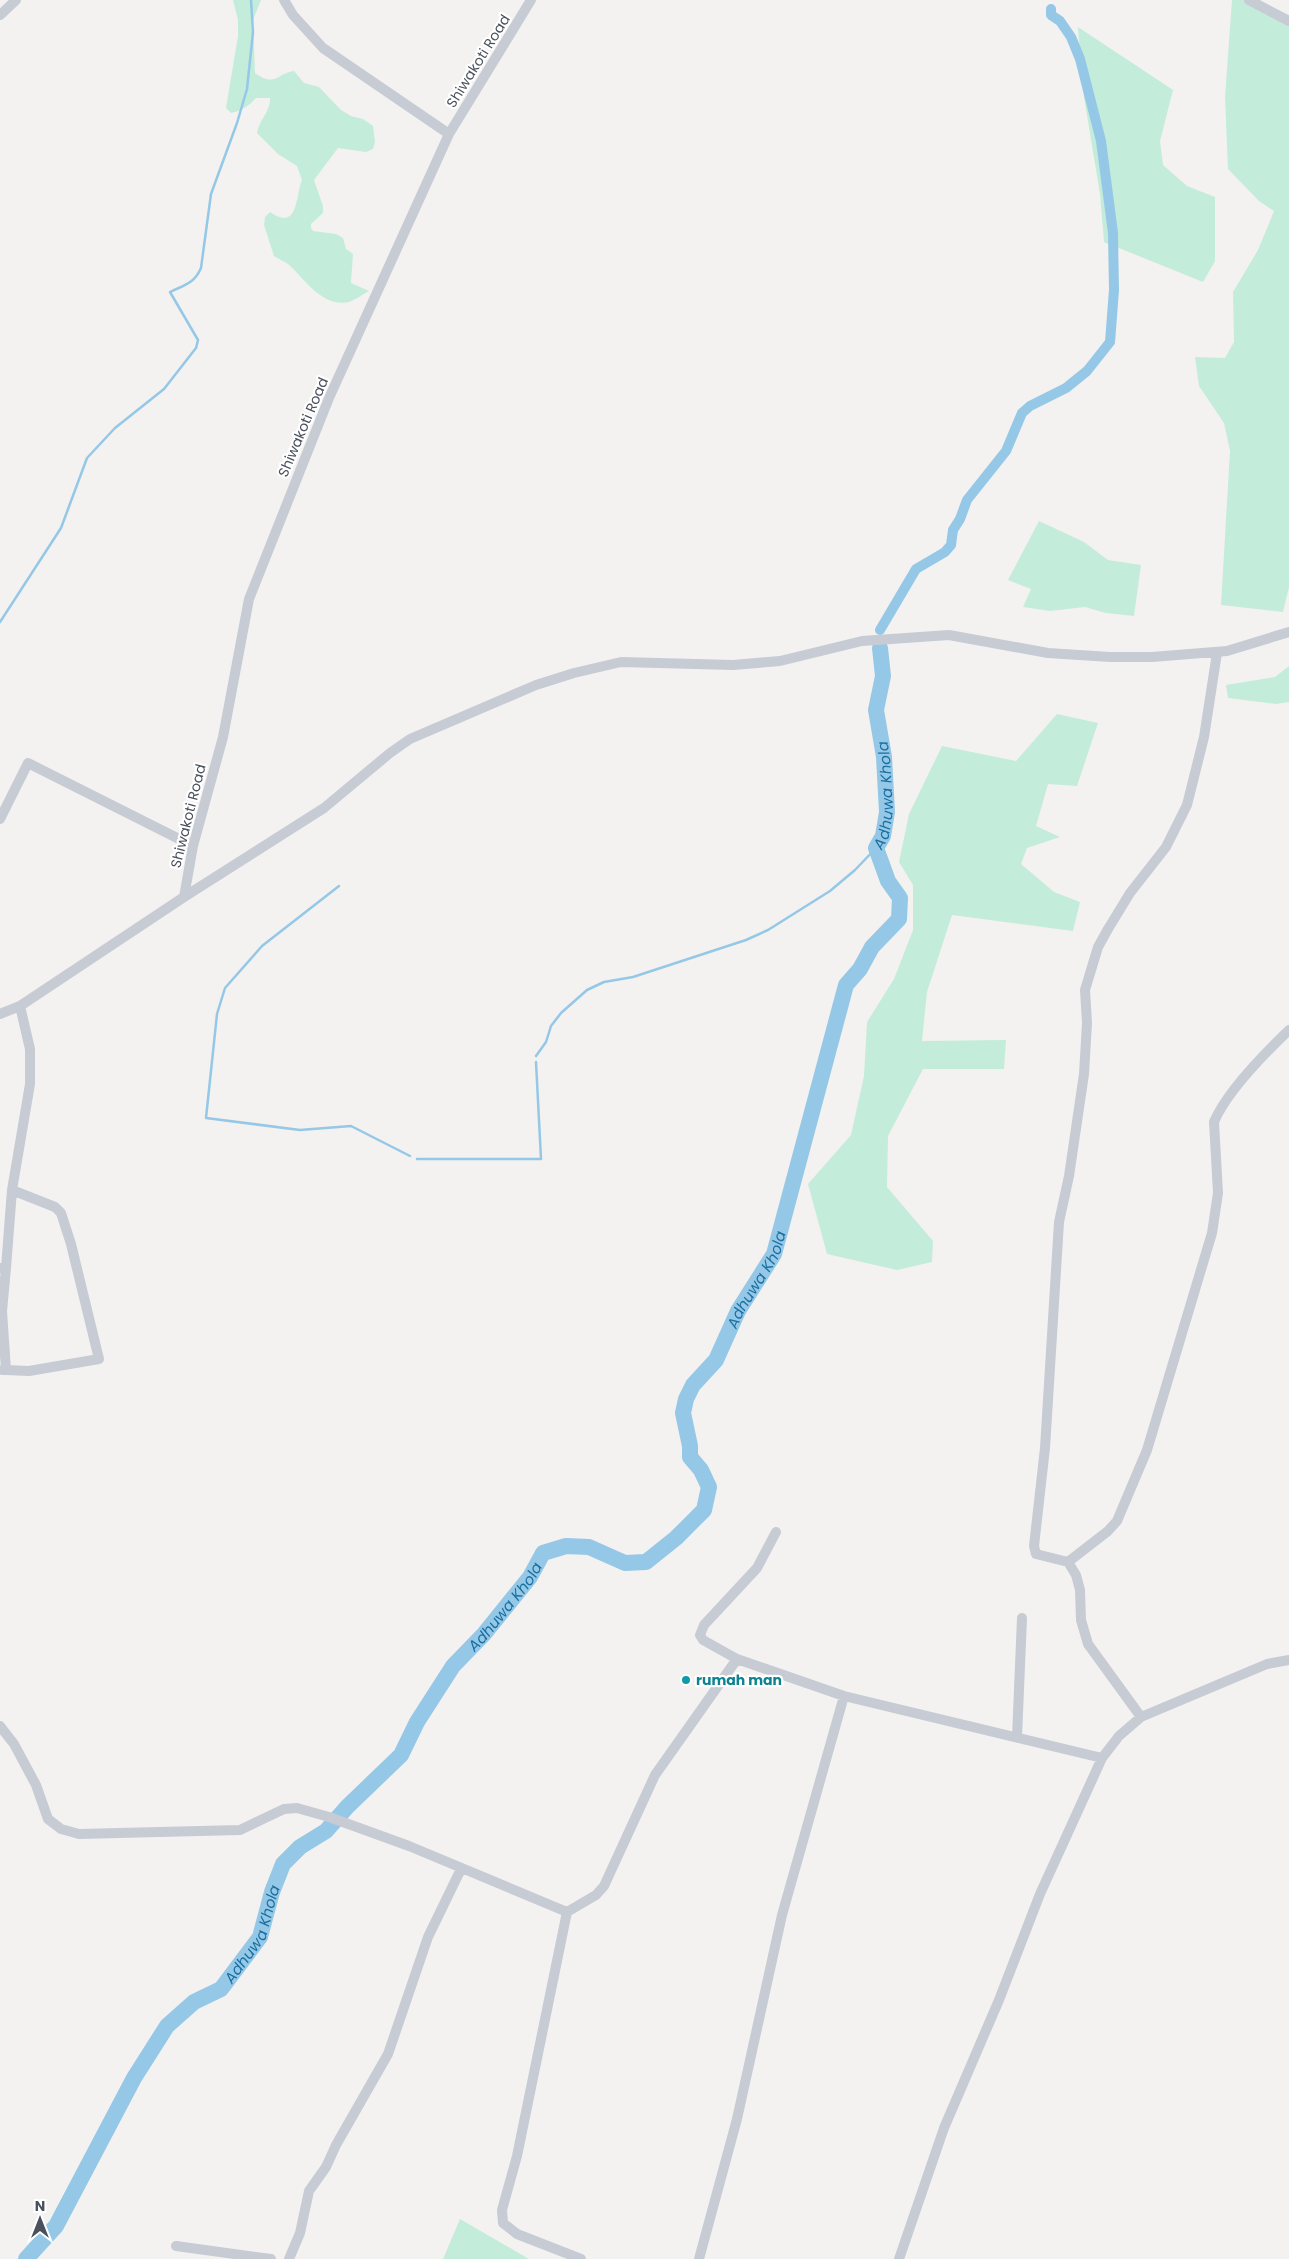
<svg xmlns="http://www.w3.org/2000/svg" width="1289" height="2259" viewBox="0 0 1289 2259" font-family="Poppins,sans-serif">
<rect width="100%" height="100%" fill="#f3f2f1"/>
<path fill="#c4ecda" d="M 233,0 L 261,0 L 253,20 L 255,73 C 276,88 277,73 294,71 L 304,83 L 319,87 L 341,110 L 351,116 L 363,119 L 373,126 L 375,142 L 373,149 L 366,152 L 338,148 L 314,180 L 323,206 L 323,213 L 311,224 L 311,228 L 313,231 L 336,234 L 343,238 L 346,249 L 353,254 L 351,283 L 369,291 C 363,294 355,300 349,302 C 322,308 304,278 288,264 C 284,261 278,259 274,256 L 264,225 L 265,217 L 270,212 C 299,232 295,196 302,180 L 297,166 L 278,154 L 257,133 C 259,120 271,111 270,98 L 256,98 C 249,106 241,111 231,113 L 226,108 L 238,36 L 238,20 Z
M 1232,0 L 1258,0 L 1289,25 L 1289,587 L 1283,612 L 1221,605 L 1230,451 L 1224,423 L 1199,386 L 1195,357 L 1225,358 L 1234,342 L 1233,292 L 1258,250 L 1274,211 L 1259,201 L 1228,169 L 1225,97 Z
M 1078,27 L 1173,90 L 1160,141 L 1163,165 L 1187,186 L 1215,197 L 1215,261 L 1203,282 L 1104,242 L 1100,194 L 1081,79 Z
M 1039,521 L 1084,542 L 1108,560 L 1141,565 L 1134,616 L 1106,613 L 1085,607 L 1050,611 L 1023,607 L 1031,589 L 1008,580 Z
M 1289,666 L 1289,702 L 1276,704 L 1228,698 L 1226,685 L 1275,677 Z
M 1057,714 L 1098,723 L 1077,786 L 1048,784 L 1036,826 L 1060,837 L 1027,848 L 1021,864 L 1054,892 L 1080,902 L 1073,931 L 952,915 L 927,992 L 922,1041 L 1006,1040 L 1004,1069 L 923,1069 L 888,1136 L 887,1187 L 933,1241 L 932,1262 L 897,1270 L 827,1254 L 808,1184 L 851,1135 L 864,1076 L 867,1022 L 894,979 L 913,930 L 913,885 L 899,862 L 909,814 L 942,746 L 1016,761 Z
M 460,2219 L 529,2259 L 443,2259 Z"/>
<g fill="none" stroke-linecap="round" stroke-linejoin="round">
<path stroke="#95c8e6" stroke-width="2.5" d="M 0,622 L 61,528 L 87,458 L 115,428 L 164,389 L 196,348 L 198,340 L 170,292 C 184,285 194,284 201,268 L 211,194 L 237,123 L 247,89 L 253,32 L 251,0
M 339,886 L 262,946 L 225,988 L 217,1014 L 206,1118 L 300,1130 L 351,1126 L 410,1156
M 536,1056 L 546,1042 L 551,1026 L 561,1013 L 587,990 L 604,982 L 633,977 L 746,940 L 768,930 L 830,891 L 855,870 L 876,848
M 417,1159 L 541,1159 L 536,1062"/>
<path stroke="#95c8e6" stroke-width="10" d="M 880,630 L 916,569 L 945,552 L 951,545 L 953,530 L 960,519 L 967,500 L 1006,451 L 1022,413 L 1030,406 L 1066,388 L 1087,371 L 1110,342 L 1114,290 L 1113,233 L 1101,141 L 1080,59 L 1071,37 L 1060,21 L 1051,15 L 1051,9"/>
<path stroke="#95c8e6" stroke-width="16" id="s1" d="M 26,2259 L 56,2226 L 134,2078 L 167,2026 L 194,2002 L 221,1989 L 260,1937 L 272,1892 L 283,1864 L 300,1847 L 326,1831 L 347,1807 L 401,1755 L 417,1722 L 453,1666 L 484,1634 L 530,1577 L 543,1553 L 566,1546 L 589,1547 L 625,1563 L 646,1562 L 676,1538 L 704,1510 L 709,1487 L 701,1470 L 690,1457 L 690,1446 L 683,1413 L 686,1399 L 693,1385 L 716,1360 L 738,1311 L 774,1254 L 846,985 L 860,969 L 872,947 L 899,919 L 900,898 L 888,881 L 876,848 L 883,836 L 887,812 L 884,757 L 876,710 L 883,676 L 880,648"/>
<path stroke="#c6cbd4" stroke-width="10" d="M 284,0 L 293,15 L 323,48 L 449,134
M 1249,0 L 1289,21
M 0,15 L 16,0
M 0,819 L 28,763 L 193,846
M 184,897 L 193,846 L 223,737 L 249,599 L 329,398 L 449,134 L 531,0
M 0,1014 L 20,1006 L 184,897 L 324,808 L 390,753 L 410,739 L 536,685 L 574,673 L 621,662 L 733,665 L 780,661 L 862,641 L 949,635 L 1048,653 L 1110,657 L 1152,657 L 1227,651 L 1289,632
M 0,1268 L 6,1268 L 12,1190 L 30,1084 L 30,1049 L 20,1006
M 2,1370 L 6,1370 L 2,1311 L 6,1268
M 6,1370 L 29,1371 L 99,1359 L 71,1244 L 61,1213 L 55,1207 L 12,1190
M 776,1532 L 757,1568 L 704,1625 L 700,1635 L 703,1640 L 737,1659 L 844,1696 L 1102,1758 L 1040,1894 L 999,2000 L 944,2128 L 899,2259
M 1068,1562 L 1108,1531 L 1117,1521 L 1147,1450 L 1212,1233 L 1218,1193 L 1214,1122 C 1226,1093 1265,1053 1289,1030
M 1141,1717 L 1088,1644 L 1081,1620 L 1080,1590 L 1076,1575 L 1068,1562 L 1036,1554 L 1034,1546 L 1045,1448 L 1059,1222 L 1069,1176 L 1084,1074 L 1087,1023 L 1085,990 L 1098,947 L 1108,929 L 1130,893 L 1166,847 L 1187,805 L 1204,737 L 1217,653
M 0,1726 L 14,1744 L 36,1785 L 48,1819 L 61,1829 L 79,1834 L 240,1830 L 284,1809 L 297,1808 L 329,1817 L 409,1846 L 567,1912
M 1017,1737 L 1022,1618
M 1102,1758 L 1119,1736 L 1141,1717 L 1267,1664 L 1289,1660
M 176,2246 L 271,2259
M 289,2259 L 300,2233 L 309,2191 L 326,2167 L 336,2145 L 388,2054 L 428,1937 L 461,1869
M 581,2259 L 517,2234 L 503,2223 L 502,2210 L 517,2156 L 567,1912 L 596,1895 L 604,1886 L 655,1775 L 737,1659
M 699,2259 L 737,2119 L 782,1915 L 844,1696"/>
</g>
<circle fill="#0f9aa8" stroke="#fff" stroke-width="2" cx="686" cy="1680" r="5"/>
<g text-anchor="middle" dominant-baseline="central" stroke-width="4.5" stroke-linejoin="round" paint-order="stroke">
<g font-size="14" fill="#4a515d" stroke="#fff">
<text transform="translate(478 61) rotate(-58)">Shiwakoti Road</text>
<text transform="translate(303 427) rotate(-67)">Shiwakoti Road</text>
<text transform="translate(188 816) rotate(-76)">Shiwakoti Road</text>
</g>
<g font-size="14" font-weight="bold" fill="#0d838f" stroke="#fff" text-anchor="start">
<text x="696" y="1680">rumah man</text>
</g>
<g font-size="15" font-style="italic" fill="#186fa2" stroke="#fff">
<text stroke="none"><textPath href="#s1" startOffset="1861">Adhuwa Khola</textPath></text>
<text stroke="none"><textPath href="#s1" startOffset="1335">Adhuwa Khola</textPath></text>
<text stroke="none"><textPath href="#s1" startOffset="825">Adhuwa Khola</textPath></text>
<text stroke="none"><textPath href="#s1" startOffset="404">Adhuwa Khola</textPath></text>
</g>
</g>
<g transform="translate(40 2219)" stroke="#ffffff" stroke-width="4" paint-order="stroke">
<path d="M0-4L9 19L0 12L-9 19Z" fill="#4a515d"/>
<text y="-8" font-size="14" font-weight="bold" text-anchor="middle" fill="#4a515d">N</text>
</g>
</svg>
